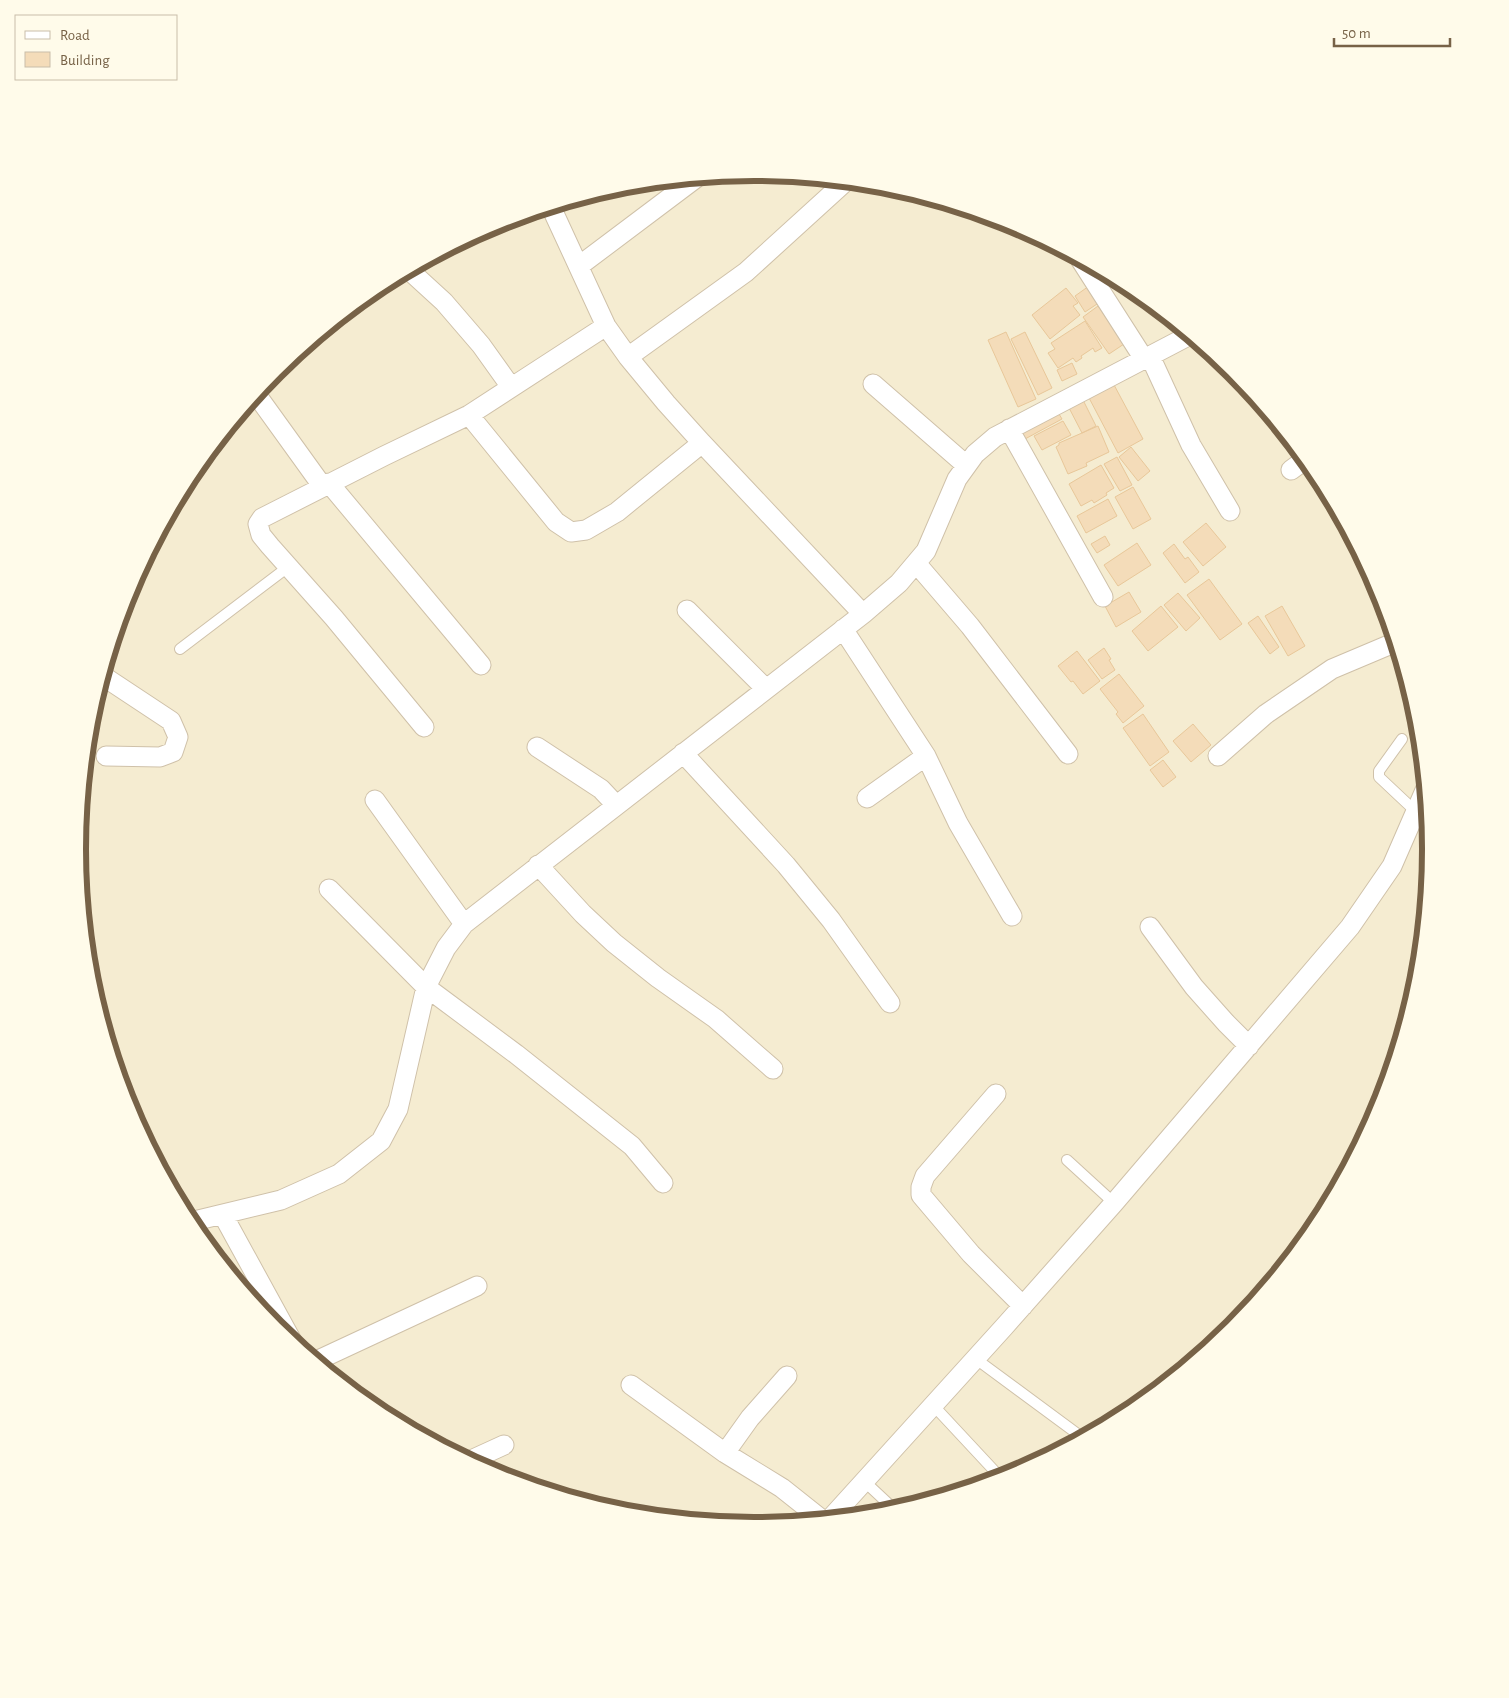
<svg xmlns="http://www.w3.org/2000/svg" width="1509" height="1698" viewBox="0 0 1509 1698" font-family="'Alegreya Sans',sans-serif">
<rect width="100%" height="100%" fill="#fdf8e3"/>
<path fill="#f5ecd1" d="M79 849a675 675 0 1 1 1350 0a675 675 0 1 1-1350 0Z"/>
<path fill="#f4dcb9" stroke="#e8c799" d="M 1089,286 L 1100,302 L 1085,312 L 1075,296 Z
M 1066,288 L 1078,303 L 1073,306 L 1080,315 L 1050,339 L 1032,315 Z
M 1098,306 L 1124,344 L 1109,354 L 1083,317 Z
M 1085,321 L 1102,348 L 1095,352 L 1093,348 L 1081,356 L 1082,358 L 1076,362 L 1073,358 L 1058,368 L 1048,353 L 1055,349 L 1051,343 Z
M 1006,332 L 1036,399 L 1018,407 L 988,340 Z
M 1025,332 L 1052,388 L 1038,395 L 1011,339 Z
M 1072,363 L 1077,374 L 1062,381 L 1057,370 Z
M 1113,383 L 1143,439 L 1118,453 L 1088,396 Z
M 1081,396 L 1096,426 L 1082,433 L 1067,404 Z
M 1056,409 L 1062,419 L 1025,439 L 1019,428 Z
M 1063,421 L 1071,435 L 1042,450 L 1034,436 Z
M 1098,426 L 1109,452 L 1086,463 L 1087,466 L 1068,474 L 1056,447 L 1059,445 L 1059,443 Z
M 1131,447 L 1150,471 L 1138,481 L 1119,457 Z
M 1117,457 L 1132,485 L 1120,491 L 1104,464 Z
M 1101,465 L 1114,488 L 1106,493 L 1107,495 L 1094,503 L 1092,500 L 1081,506 L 1069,484 Z
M 1133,487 L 1151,519 L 1133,529 L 1115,497 Z
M 1108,499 L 1117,516 L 1086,533 L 1077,516 Z
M 1206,523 L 1226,547 L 1203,566 L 1183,542 Z
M 1105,536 L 1110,545 L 1097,553 L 1091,544 Z
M 1137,543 L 1151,565 L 1118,586 L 1104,565 Z
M 1174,544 L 1185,559 L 1188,557 L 1199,572 L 1185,583 L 1163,553 Z
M 1209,579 L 1242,624 L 1220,640 L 1187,595 Z
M 1129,592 L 1141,612 L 1116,627 L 1105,606 Z
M 1178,593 L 1200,618 L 1186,631 L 1164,605 Z
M 1161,606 L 1178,627 L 1148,651 L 1132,631 Z
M 1282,606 L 1305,646 L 1288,656 L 1265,616 Z
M 1258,616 L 1279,647 L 1270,654 L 1248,623 Z
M 1104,648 L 1111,659 L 1109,660 L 1115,670 L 1102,679 L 1088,660 Z
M 1077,651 L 1100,681 L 1083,694 L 1073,681 L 1071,682 L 1058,666 Z
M 1119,674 L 1144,706 L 1123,723 L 1116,714 L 1118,712 L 1100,689 Z
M 1143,714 L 1169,752 L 1150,766 L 1123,728 Z
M 1193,724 L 1211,745 L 1191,762 L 1173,741 Z
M 1163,760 L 1176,777 L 1163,787 L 1150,770 Z"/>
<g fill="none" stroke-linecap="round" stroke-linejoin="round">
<defs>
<path id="service" d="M 180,649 L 288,567
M 1402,739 L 1379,771 L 1379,777 L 1429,824
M 1067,1160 L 1114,1203
M 976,1359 L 1083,1438
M 933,1405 L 1001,1478
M 864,1481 L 895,1510"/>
<path id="minor" d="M 551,207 L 606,326 L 628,357 L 666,403 L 702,443 L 863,614
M 1080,259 L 1144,359
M 579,266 L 696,178
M 409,270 L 444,302 L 481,345 L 511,387
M 1150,356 L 1191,445 L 1230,511
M 628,357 L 746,272 L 846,181
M 873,384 L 966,465
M 256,394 L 323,487
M 469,415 L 556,522 L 571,532 L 586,530 L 617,512 L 702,443
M 1009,429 L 1103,597
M 1291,470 L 1306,459
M 329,483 L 481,665
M 916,563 L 970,626 L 1068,754
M 687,610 L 766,689
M 843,629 L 926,756 L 958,823 L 1012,916
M 103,676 L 171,721 L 178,737 L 173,752 L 160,757 L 106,756
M 424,727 L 334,618 L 270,546 L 261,535 L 258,524 L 262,518 L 384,456 L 469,415 L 606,326
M 537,747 L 601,789 L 616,805
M 683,753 L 786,865 L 831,920 L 890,1003
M 1218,756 L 1266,714 L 1332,669 L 1396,642
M 867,798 L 926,756
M 375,800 L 464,924
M 538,865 L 583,914 L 614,943 L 658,978 L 716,1019 L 773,1069
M 329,889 L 426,987 L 516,1054 L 632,1146 L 663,1183
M 1150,927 L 1194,987 L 1226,1023 L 1249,1046
M 996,1094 L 925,1176 L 921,1187 L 921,1195 L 971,1254 L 1023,1306
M 223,1215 L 292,1341
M 190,1222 L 281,1200 L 339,1174 L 381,1141 L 398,1109 L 426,987 L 446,948 L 464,924 L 863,614 L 899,583 L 926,551 L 957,479 L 975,454 L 995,437 L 1190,335
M 316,1361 L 477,1286
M 631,1385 L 725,1453 L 782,1488 L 821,1519
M 725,1453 L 750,1418 L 787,1376
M 469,1461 L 504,1445
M 830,1519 L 1004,1327 L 1114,1203 L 1350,927 L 1392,866 L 1426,788"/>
</defs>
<use href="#service" stroke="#cfc1a9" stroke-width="12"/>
<use href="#minor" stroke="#cfc1a9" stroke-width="21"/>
<use href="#service" stroke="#fff" stroke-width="10"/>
<use href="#minor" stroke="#fff" stroke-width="19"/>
</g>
<path d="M0 0H1509V1698H0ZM86 849a668 668 0 1 1 1336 0a668 668 0 1 1-1336 0Z" fill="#fffbea" fill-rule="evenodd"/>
<path fill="none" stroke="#776247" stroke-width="6" d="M86 849a668 668 0 1 1 1336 0a668 668 0 1 1-1336 0Z"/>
<rect x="15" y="15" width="162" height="65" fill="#fffbea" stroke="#c9bea9"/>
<rect x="25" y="31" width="25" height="8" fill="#ffffff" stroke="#c9bea9"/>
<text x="60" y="40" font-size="15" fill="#776247">Road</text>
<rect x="25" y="52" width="25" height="15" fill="#f4dcb9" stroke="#c9bea9"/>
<text x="60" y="65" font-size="15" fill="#776247">Building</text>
<path d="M1334 38v8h116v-8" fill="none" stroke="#776247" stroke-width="2.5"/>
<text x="1342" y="38" font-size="15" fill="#776247" stroke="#fffbea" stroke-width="4" paint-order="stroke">50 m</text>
</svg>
